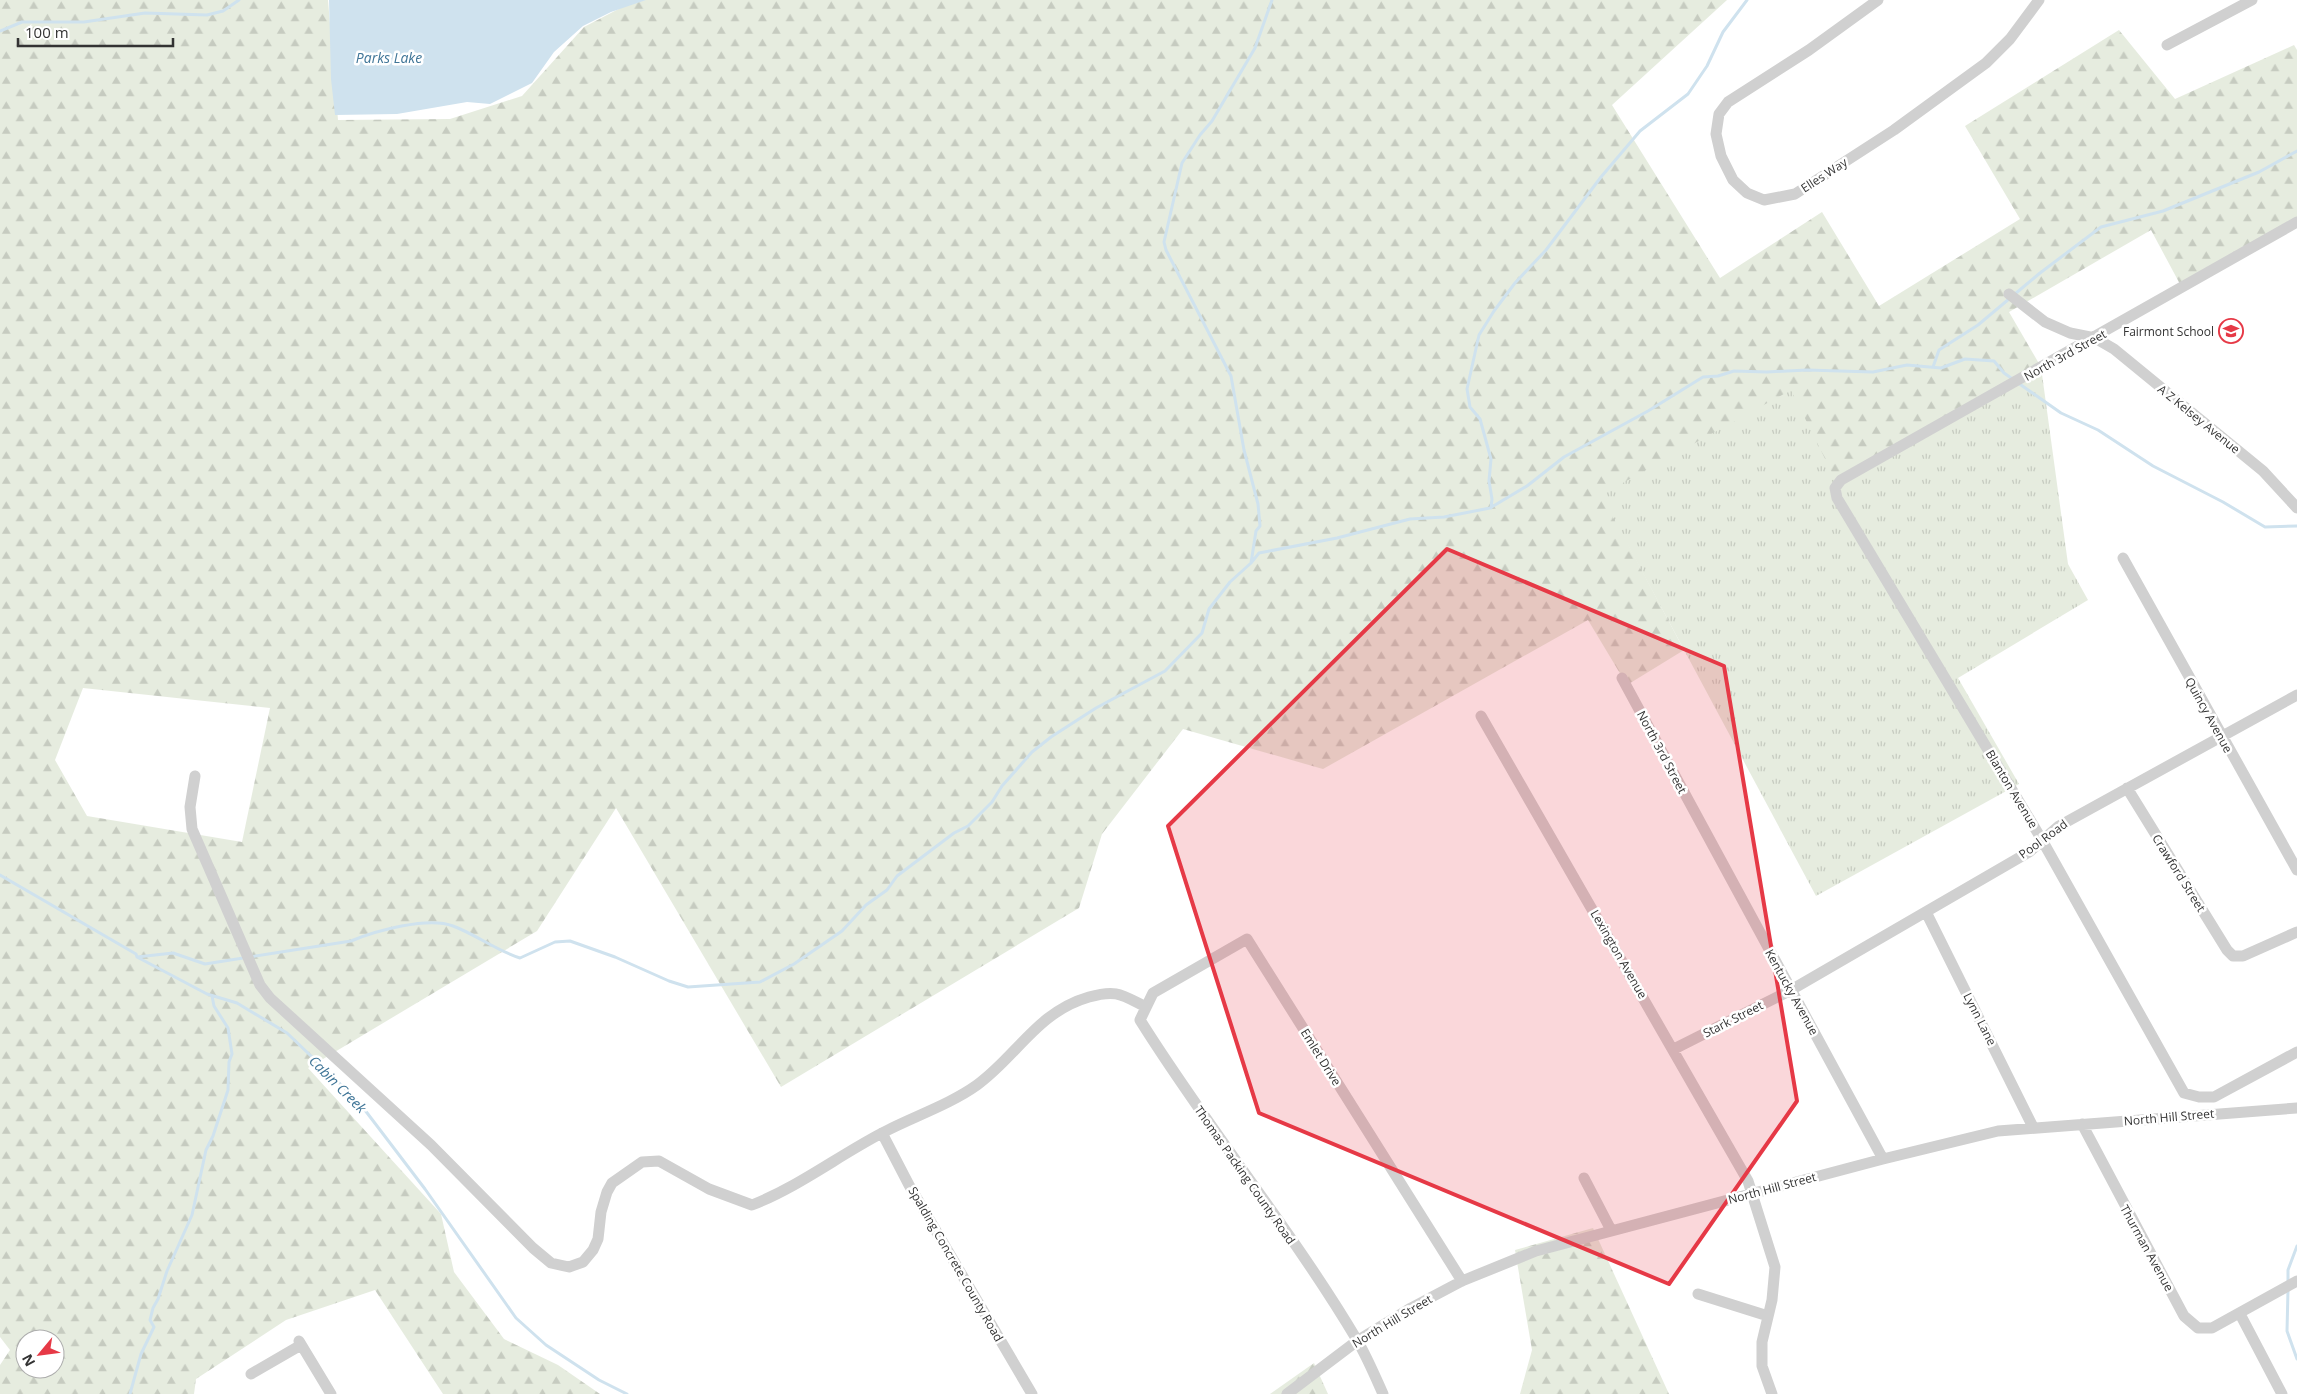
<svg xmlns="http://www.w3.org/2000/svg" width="2297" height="1394" viewBox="0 0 2297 1394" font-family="'Open Sans',sans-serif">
<defs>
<pattern id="forest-firs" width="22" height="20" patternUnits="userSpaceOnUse" patternTransform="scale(1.25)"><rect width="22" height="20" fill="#e6ecdf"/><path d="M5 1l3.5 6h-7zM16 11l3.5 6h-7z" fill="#c6cbc0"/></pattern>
<pattern id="park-tufts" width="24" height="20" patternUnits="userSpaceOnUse" patternTransform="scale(1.25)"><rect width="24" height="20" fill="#e6ecdf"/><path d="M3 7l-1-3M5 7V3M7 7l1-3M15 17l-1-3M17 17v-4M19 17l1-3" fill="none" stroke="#c6cbc0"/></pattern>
</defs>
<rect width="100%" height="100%" fill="#fff"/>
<path fill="url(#forest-firs)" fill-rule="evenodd" d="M 0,0 L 328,0 L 338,120 L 450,119 L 522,96 L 584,27 L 630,3 L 645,0 L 1727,0 L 1612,105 L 1720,278 L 1822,212 L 1879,306 L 2020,219 L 1965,126 L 2119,30 L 2175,99 L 2294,45 L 2297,50 L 2297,219 L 2181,286 L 2151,230 L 2009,312 L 2041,367 L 1837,483 L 1602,495 L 1684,650 L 1627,685 L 1588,620 L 1323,769 L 1183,729 L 1102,834 L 1079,908 L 781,1087 L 616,808 L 537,931 L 308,1068 L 441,1214 L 454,1272 L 504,1339 L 558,1365 L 600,1394 L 443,1394 L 375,1290 L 286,1320 L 196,1379 L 194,1394 L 0,1394 L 0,1365 L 10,1350 L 0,1337 ZM 83,688 L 270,708 L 242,842 L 87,816 L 55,760 ZM 25,1339 L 55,1339 L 55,1369 L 25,1369 Z
M 1593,1228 L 1669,1394 L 1520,1394 L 1532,1350 L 1515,1250 Z
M 1314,1363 L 1328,1394 L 1270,1394 Z"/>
<path fill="url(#park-tufts)" d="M 2041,367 L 2068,564 L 2088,600 L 1958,678 L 2019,784 L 1816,896 L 1601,495 L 1791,390 L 1837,483 Z"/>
<path fill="#cfe2ee" d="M 329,0 L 646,0 L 611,12 L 583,26 L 554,52 L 532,83 L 490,104 L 467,102 L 397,114 L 335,115 L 331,79 Z"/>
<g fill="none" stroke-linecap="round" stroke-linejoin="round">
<path stroke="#cfe2ee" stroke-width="3" d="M 0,31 L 22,22 L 84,22 L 145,13 L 207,15 L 223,11 L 239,0
M 1933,367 L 1939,350 L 1978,325 L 2040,273 L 2101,227 L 2163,211 L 2259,172 L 2297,151
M 1491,508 L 1492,499 L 1489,481 L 1491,459 L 1480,419 L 1470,407 L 1467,389 L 1479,335 L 1494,311 L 1515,283 L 1546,250 L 1601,177 L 1640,131 L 1688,94 L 1707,66 L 1723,32 L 1747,0
M 1251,563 L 1256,531 L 1260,526 L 1258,504 L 1244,450 L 1231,376 L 1166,250 L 1164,242 L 1182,163 L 1200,135 L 1212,121 L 1255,48 L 1272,0
M 0,875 L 136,954 L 137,957 L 207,994 L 237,1003 L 287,1033 L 358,1101 L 425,1189 L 516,1318 L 546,1345 L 599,1380 L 627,1394
M 137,957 L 173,953 L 205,964 L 351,941 C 375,931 428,916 453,926 C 477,935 495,950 520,958 L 555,942 L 570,941 L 615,957 L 669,981 L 688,987 L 760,982 L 794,964 L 842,931 L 866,905 L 887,890 L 897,876 L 954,833 L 968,826 L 992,802 L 1002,786 L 1032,752 L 1051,737 L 1096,708 L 1165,671 L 1202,633 L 1209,609 L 1230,582 L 1251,563 L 1259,553 L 1337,538 L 1410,519 L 1444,517 L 1490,508 L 1527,486 L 1564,457 L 1648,411 L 1703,377 L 1718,376 L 1734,371 L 1767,372 L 1807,370 L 1873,372 L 1907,365 L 1941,368 L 1965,359 L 1994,361 L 2004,373 L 2061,413 L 2098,430 L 2153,466 L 2223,502 L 2265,527 L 2297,526
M 2288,1282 L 2288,1270 L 2297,1246
M 2288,1290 L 2287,1331 L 2297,1359
M 130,1394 L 141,1354 L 154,1327 L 150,1320 L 153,1308 L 158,1299 L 167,1271 L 192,1215 L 206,1150 L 213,1136 L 228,1090 L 229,1062 L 232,1054 L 228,1028 L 214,1006 L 212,996"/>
<path stroke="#d0d0d0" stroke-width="11" d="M 1878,0 L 1809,50 L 1728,102 L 1719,114 L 1716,134 L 1721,156 L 1733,180 L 1747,193 L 1764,200 L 1795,194 L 1894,130 L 1986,63 L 2010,39 L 2039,0
M 2167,45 L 2252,0
M 2297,222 L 1841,480 L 1835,488 L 1837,498 L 2042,840 L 2184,1093 L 2199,1097 L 2214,1097 L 2297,1052
M 2009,294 L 2045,322 L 2070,333 L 2095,338 L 2114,349 L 2263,471 L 2297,508
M 2123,558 L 2297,870
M 1622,678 L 1883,1159
M 1481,716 L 1748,1181 L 1775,1267 L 1772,1300 L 1762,1342 L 1762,1366 L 1772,1394
M 195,776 L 190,807 L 192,829 L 260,985 L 270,998 L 431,1145 L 533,1248 L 551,1263 L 569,1267 L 583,1262 L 593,1250 L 598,1239 L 601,1212 L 607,1192 L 612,1183 L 642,1162 L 659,1161 L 709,1189 L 752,1205 C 798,1187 838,1156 882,1133 C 912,1117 949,1105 977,1085 C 1017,1056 1037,1012 1089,997 C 1117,989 1122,995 1146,1007
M 2127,788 L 2227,950 L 2233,956 L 2243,956 L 2297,932
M 1926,912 L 2033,1127
M 1674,1049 L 1791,990 L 2029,852 L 2059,826 L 2297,695
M 2082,1124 L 2184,1316 L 2198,1328 L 2212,1328 L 2297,1281
M 882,1133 L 909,1185 L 1032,1394
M 1584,1178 L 1611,1230
M 1698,1294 L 1768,1316
M 2240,1314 L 2282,1394
M 299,1341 L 331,1394
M 251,1374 L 301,1345
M 1287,1394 L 1357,1341 L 1411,1308 L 1462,1281 L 1536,1251 L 1883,1159 L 1998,1131 L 2297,1108
M 1383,1394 C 1375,1376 1367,1357 1357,1340 C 1291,1229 1208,1129 1140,1020 L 1153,993 L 1247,939 L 1462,1281"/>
</g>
<path fill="#e63946" fill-opacity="0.2" stroke="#e63946" stroke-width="4" stroke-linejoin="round" d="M 1447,549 L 1724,666 L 1797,1101 L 1669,1284 L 1259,1113 L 1168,826 Z"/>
<defs>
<symbol id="school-ring" viewBox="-11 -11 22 22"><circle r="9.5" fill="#fff" stroke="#e63946" stroke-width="1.5"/><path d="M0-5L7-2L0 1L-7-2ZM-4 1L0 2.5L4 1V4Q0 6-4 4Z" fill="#e63946"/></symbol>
</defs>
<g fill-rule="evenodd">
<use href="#school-ring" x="2217" y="317" width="28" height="28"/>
</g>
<g text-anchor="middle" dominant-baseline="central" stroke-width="5" stroke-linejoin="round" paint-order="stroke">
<g font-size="12" fill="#333" stroke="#fff">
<text transform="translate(1824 175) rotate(-33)">Elles Way</text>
<text transform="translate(2065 355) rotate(-29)">North 3rd Street</text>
<text transform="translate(2199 419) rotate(39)">A Z Kelsey Avenue</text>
<text transform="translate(2209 715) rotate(61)">Quincy Avenue</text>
<text transform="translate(1662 752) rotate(62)">North 3rd Street</text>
<text transform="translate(2012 789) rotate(59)">Blanton Avenue</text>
<text transform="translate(2043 839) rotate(-36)">Pool Road</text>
<text transform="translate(2179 873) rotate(58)">Crawford Street</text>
<text transform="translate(1619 954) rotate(60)">Lexington Avenue</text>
<text transform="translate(1792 992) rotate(61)">Kentucky Avenue</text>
<text transform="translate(1733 1019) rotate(-27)">Stark Street</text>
<text transform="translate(1980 1019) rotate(63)">Lynn Lane</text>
<text transform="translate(1321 1057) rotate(58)">Emlet Drive</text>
<text transform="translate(2169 1117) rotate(-5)">North Hill Street</text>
<text transform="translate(1245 1175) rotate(55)">Thomas Packing County Road</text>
<text transform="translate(1772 1188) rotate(-15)">North Hill Street</text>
<text transform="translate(2147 1248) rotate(61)">Thurman Avenue</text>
<text transform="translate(956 1264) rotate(60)">Spalding Concrete County Road</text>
<text transform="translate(1392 1321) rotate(-31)">North Hill Street</text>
</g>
<g font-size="12" fill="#333" stroke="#fff" text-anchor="end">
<text x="2214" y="331">Fairmont School</text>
</g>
<g font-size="14" font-style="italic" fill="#3f7597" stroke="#fff">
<text x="389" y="57">Parks Lake</text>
<text transform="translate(338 1084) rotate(45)">Cabin Creek</text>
</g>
</g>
<g transform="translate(40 1354) rotate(241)"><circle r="24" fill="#ffffff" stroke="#adadad"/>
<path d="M0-4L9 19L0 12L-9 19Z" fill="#e63946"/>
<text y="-8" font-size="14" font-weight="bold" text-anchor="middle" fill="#333333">N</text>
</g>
<path d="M18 38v8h155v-8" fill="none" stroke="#333333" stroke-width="2.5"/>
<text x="25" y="38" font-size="15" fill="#333333" stroke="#ffffff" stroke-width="4" paint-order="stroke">100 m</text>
</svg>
